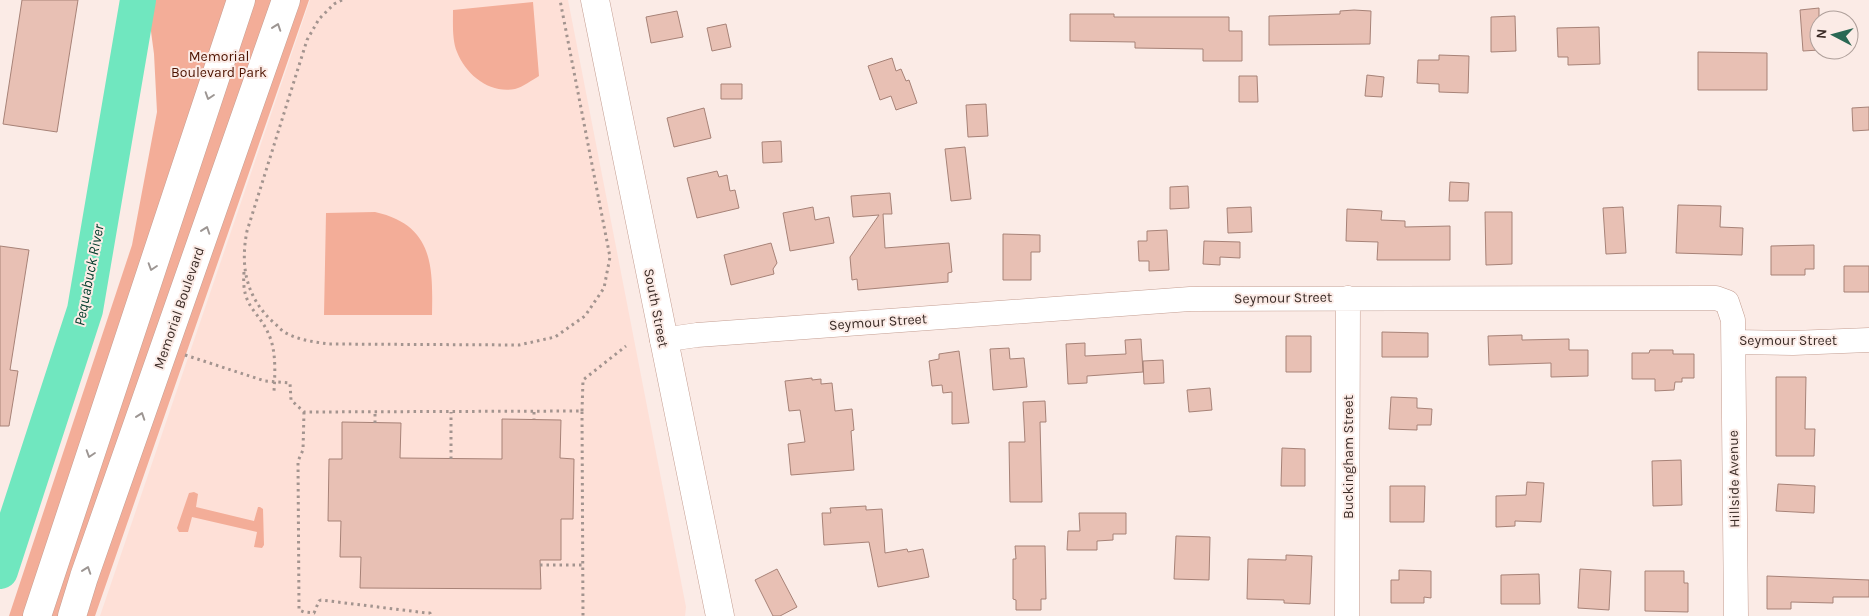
<svg xmlns="http://www.w3.org/2000/svg" width="1869" height="616" viewBox="0 0 1869 616" font-family="Karla,sans-serif">
<rect width="100%" height="100%" fill="#fbebe6"/>
<path fill="#fee0d7" d="M 310,0 L 568,0 L 686,607 L 685,616 L 100,616 Z"/>
<path fill="#f3ad98" d="M 150,0 L 309,0 L 95,616 L 9,616 L 132,245 L 157,112 L 154,54 L 148,9 Z
M 533,2 L 539,76 C 532,80 523,87 515,89 C 490,94 466,75 457,52 C 452,40 453,23 453,10 Z
M 375,212 C 433,225 433,265 432,315 L 324,315 L 326,213 Z
M 194,492 L 198,494 L 196,507 L 254,521 L 258,507 L 260,507 L 263,509 L 264,545 L 262,548 L 254,547 L 257,532 L 192,517 L 188,532 L 179,532 L 177,528 L 189,493 Z"/>
<g fill="none" stroke-linecap="round" stroke-linejoin="round">
<path stroke="#70e7bf" stroke-width="36" d="M 0,571 L 85,310 L 138,0"/>
</g>
<path fill="#e8c0b4" stroke="#a78277" d="M 22,0 L 78,0 L 57,132 L 3,124 Z
M 1819,8 L 1819,50 L 1803,51 L 1800,10 Z
M 1354,10 L 1371,11 L 1370,44 L 1269,45 L 1269,16 L 1340,14 L 1340,11 Z
M 677,11 L 683,37 L 651,43 L 646,17 Z
M 1070,14 L 1114,14 L 1114,17 L 1229,17 L 1229,31 L 1242,31 L 1242,61 L 1203,61 L 1203,49 L 1135,48 L 1135,42 L 1070,41 Z
M 1515,16 L 1516,51 L 1491,52 L 1491,17 Z
M 726,24 L 731,47 L 712,51 L 707,28 Z
M 1599,27 L 1600,64 L 1568,65 L 1568,57 L 1558,57 L 1557,28 Z
M 1698,52 L 1767,53 L 1767,90 L 1698,90 Z
M 1439,55 L 1469,56 L 1468,93 L 1439,92 L 1439,84 L 1417,83 L 1418,60 L 1439,60 Z
M 892,58 L 896,71 L 901,69 L 906,81 L 909,80 L 917,103 L 896,110 L 891,96 L 880,100 L 868,66 Z
M 1367,75 L 1384,77 L 1382,97 L 1365,96 Z
M 1239,76 L 1257,76 L 1258,102 L 1239,102 Z
M 721,84 L 742,84 L 742,99 L 721,99 Z
M 986,104 L 988,136 L 968,137 L 966,105 Z
M 1869,107 L 1869,130 L 1853,131 L 1852,108 Z
M 704,108 L 711,138 L 674,147 L 667,118 Z
M 781,141 L 782,162 L 763,163 L 762,142 Z
M 965,147 L 971,199 L 951,201 L 945,149 Z
M 717,171 L 719,177 L 727,175 L 730,191 L 735,190 L 739,208 L 697,218 L 687,178 Z
M 1450,182 L 1469,183 L 1468,201 L 1449,201 Z
M 1188,186 L 1189,208 L 1170,209 L 1170,187 Z
M 890,193 L 892,214 L 883,214 L 885,248 L 949,243 L 952,272 L 948,273 L 948,282 L 858,290 L 857,279 L 852,280 L 850,257 L 879,215 L 853,217 L 851,196 Z
M 1678,205 L 1721,206 L 1720,227 L 1743,228 L 1742,255 L 1676,253 Z
M 813,207 L 815,220 L 829,217 L 834,243 L 790,251 L 783,213 Z
M 1251,207 L 1252,232 L 1228,233 L 1227,208 Z
M 1623,207 L 1626,253 L 1606,254 L 1603,208 Z
M 1347,209 L 1382,211 L 1381,220 L 1405,221 L 1405,227 L 1450,226 L 1450,260 L 1377,260 L 1378,242 L 1346,241 Z
M 1485,212 L 1512,212 L 1512,264 L 1486,265 Z
M 1167,230 L 1169,270 L 1149,271 L 1149,261 L 1139,261 L 1138,241 L 1147,241 L 1147,231 Z
M 1003,234 L 1040,235 L 1040,252 L 1031,252 L 1031,280 L 1003,280 Z
M 1204,241 L 1240,242 L 1240,258 L 1220,257 L 1220,265 L 1203,264 Z
M 771,243 L 777,263 L 773,269 L 774,274 L 731,285 L 724,255 Z
M 1814,245 L 1814,269 L 1805,269 L 1805,275 L 1771,275 L 1771,246 Z
M 0,246 L 29,250 L 10,370 L 18,371 L 9,426 L 0,426 Z
M 1844,266 L 1869,266 L 1869,292 L 1844,292 Z
M 1382,332 L 1428,333 L 1428,357 L 1382,357 Z
M 1522,335 L 1522,340 L 1569,339 L 1569,350 L 1588,350 L 1588,376 L 1551,377 L 1551,363 L 1489,365 L 1488,336 Z
M 1286,336 L 1311,336 L 1311,372 L 1286,372 Z
M 1141,339 L 1143,372 L 1087,376 L 1087,383 L 1068,384 L 1066,344 L 1085,343 L 1085,356 L 1126,354 L 1125,340 Z
M 1009,348 L 1010,359 L 1024,358 L 1027,387 L 993,390 L 990,349 Z
M 1650,350 L 1673,350 L 1673,354 L 1694,354 L 1694,378 L 1682,378 L 1682,382 L 1675,382 L 1674,390 L 1655,391 L 1655,379 L 1632,379 L 1632,353 L 1649,353 Z
M 959,351 L 962,373 L 969,423 L 952,424 L 952,392 L 943,393 L 942,385 L 932,386 L 929,361 L 939,359 L 939,354 Z
M 1163,360 L 1164,383 L 1144,384 L 1143,361 Z
M 1776,377 L 1806,377 L 1805,429 L 1815,429 L 1814,456 L 1776,456 Z
M 812,378 L 812,380 L 821,379 L 821,384 L 832,383 L 835,411 L 852,409 L 854,430 L 851,431 L 854,470 L 791,475 L 788,444 L 805,442 L 800,410 L 789,411 L 785,381 Z
M 1210,388 L 1212,410 L 1189,412 L 1187,390 Z
M 1391,397 L 1417,398 L 1417,408 L 1432,409 L 1431,425 L 1417,425 L 1417,430 L 1389,429 Z
M 1045,401 L 1046,422 L 1040,422 L 1042,502 L 1010,502 L 1009,442 L 1025,442 L 1023,402 Z
M 502,419 L 561,420 L 560,458 L 574,459 L 573,519 L 561,519 L 561,560 L 540,560 L 541,589 L 360,588 L 361,557 L 340,557 L 341,521 L 328,521 L 329,459 L 342,459 L 342,422 L 401,423 L 400,458 L 502,459 Z
M 1282,448 L 1305,449 L 1305,486 L 1281,486 Z
M 1681,460 L 1682,505 L 1653,506 L 1652,461 Z
M 1527,482 L 1544,483 L 1541,522 L 1515,521 L 1515,526 L 1496,527 L 1496,496 L 1526,495 Z
M 1778,484 L 1815,486 L 1814,513 L 1776,511 Z
M 1390,486 L 1425,486 L 1424,522 L 1390,522 Z
M 866,506 L 866,510 L 882,509 L 885,553 L 907,549 L 908,552 L 923,549 L 929,577 L 878,587 L 869,542 L 824,545 L 822,513 L 831,513 L 830,508 Z
M 1079,513 L 1126,513 L 1126,534 L 1113,534 L 1113,540 L 1097,541 L 1097,550 L 1067,550 L 1068,531 L 1080,531 Z
M 1176,536 L 1210,537 L 1209,580 L 1174,579 Z
M 1015,546 L 1045,546 L 1046,599 L 1041,599 L 1041,610 L 1016,610 L 1016,600 L 1013,599 L 1013,559 L 1016,559 Z
M 1286,555 L 1312,556 L 1310,604 L 1284,603 L 1284,600 L 1247,599 L 1248,559 L 1286,560 Z
M 777,569 L 797,607 L 780,616 L 773,616 L 755,580 Z
M 1580,569 L 1611,571 L 1609,610 L 1578,608 Z
M 1399,570 L 1431,571 L 1431,598 L 1424,597 L 1424,603 L 1391,603 L 1391,580 L 1399,580 Z
M 1645,571 L 1684,571 L 1684,583 L 1688,583 L 1688,612 L 1645,611 Z
M 1539,574 L 1540,604 L 1501,604 L 1501,575 Z
M 1767,576 L 1869,580 L 1869,597 L 1833,597 L 1833,603 L 1791,602 L 1791,609 L 1767,609 Z"/>
<g fill="none" stroke-linecap="round" stroke-linejoin="round">
<defs>
<path id="minor" d="M 662,340 L 697,335 L 1190,299 L 1716,298 L 1727,302 L 1733,320 L 1736,616
M 1734,342 L 1793,343 L 1869,340
M 1347,616 L 1348,298"/>
<path id="secondary" d="M 595,0 L 720,616
M 37,616 L 241,0
M 72,616 L 84,577 L 286,0"/>
</defs>
<use href="#minor" stroke="#c49e92" stroke-width="25"/>
<use href="#secondary" stroke="#c49e92" stroke-width="29"/>
<path stroke="#a3948f" stroke-width="3" stroke-dasharray="2.5 4" stroke-linecap="butt" d="M 342,0 L 334,4 L 319,19 L 307,40 L 247,231 C 240,266 246,297 273,322 C 277,325 280,329 284,332 C 298,340 314,342 329,344 L 519,345 L 555,337 L 585,316 L 604,288 L 610,257 L 560,0
M 244,272 C 241,310 260,309 271,340 C 276,356 275,374 274,391
M 185,355 L 265,381 L 290,383 L 291,400 L 304,412 L 582,411 L 583,616
M 582,411 L 583,380 L 626,346
M 304,412 L 303,450 L 298,461 L 299,610 L 304,612 L 314,613 L 319,601 L 321,600 L 427,613 L 430,613 L 430,616
M 534,412 L 534,419
M 375,423 L 375,412
M 451,459 L 451,412
M 540,565 L 583,565"/>
<use href="#minor" stroke="#fff" stroke-width="24"/>
<use href="#secondary" stroke="#fff" stroke-width="28"/>
</g>
<defs><path id="oneway-chevron" d="M-2-3.5L2.5 0L-2 3.5" fill="none" stroke-width="1.6" stroke-linecap="round" stroke-linejoin="round" transform="scale(1.25)"/></defs>
<g stroke="#9d9693">
<use href="#oneway-chevron" transform="translate(277 27) rotate(-71)"/>
<use href="#oneway-chevron" transform="translate(209 96) rotate(108)"/>
<use href="#oneway-chevron" transform="translate(206 230) rotate(-71)"/>
<use href="#oneway-chevron" transform="translate(152 267) rotate(108)"/>
<use href="#oneway-chevron" transform="translate(141 416) rotate(-71)"/>
<use href="#oneway-chevron" transform="translate(90 454) rotate(108)"/>
<use href="#oneway-chevron" transform="translate(87 570) rotate(-71)"/>
</g>
<g text-anchor="middle" dominant-baseline="central" stroke-width="4" stroke-linejoin="round" paint-order="stroke">
<g font-size="14" fill="#4d1301" stroke="#fbebe6">
<text x="219" y="56">Memorial<tspan x="219" dy="16">Boulevard Park</tspan></text>
</g>
<g font-size="14" fill="#3b2c27" stroke="#fbebe6">
<text transform="translate(1283 298) rotate(-1)">Seymour Street</text>
<text transform="translate(179 308) rotate(-71)">Memorial Boulevard</text>
<text transform="translate(656 308) rotate(79)">South Street</text>
<text transform="translate(878 322) rotate(-4)">Seymour Street</text>
<text x="1788" y="340">Seymour Street</text>
<text transform="translate(1348 457) rotate(-90)">Buckingham Street</text>
<text transform="translate(1734 479) rotate(-91)">Hillside Avenue</text>
</g>
<g font-size="15" font-style="italic" fill="#094030" stroke="#fbebe6">
<text transform="translate(89 275) rotate(-79)">Pequabuck River</text>
</g>
</g>
<g transform="translate(1834 35) rotate(276)"><circle r="24" fill="#fbebe6" stroke="#ae9f9a"/>
<path d="M0-4L9 19L0 12L-9 19Z" fill="#2a6854"/>
<text y="-8" font-size="14" font-weight="bold" text-anchor="middle" fill="#3b2c27">N</text>
</g>
</svg>
